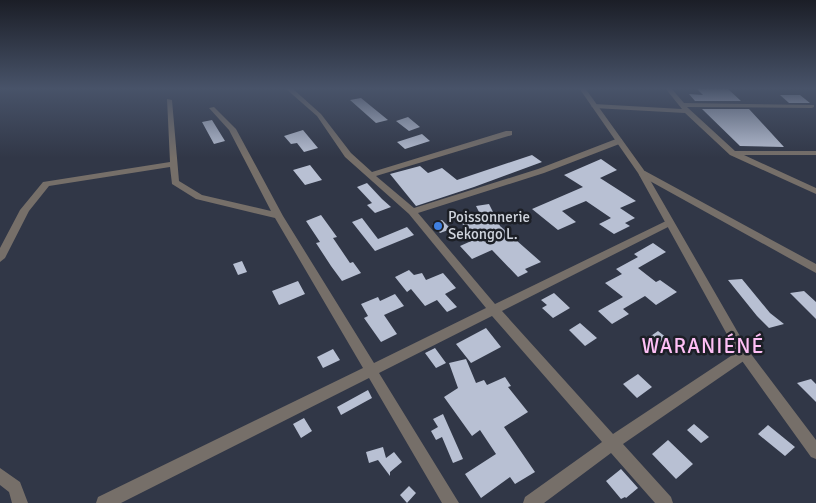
<svg xmlns="http://www.w3.org/2000/svg" width="816" height="503" viewBox="0 0 816 503" font-family="Signika,sans-serif">
<rect width="100%" height="100%" fill="#313747"/>
<path fill="#b8c0d3" d="M 696,88 L 727,88 L 741,101 L 695,101 L 689,94 L 703,95 Z
M 780,95 L 800,95 L 810,103 L 789,103 Z
M 361,98 L 388,120 L 376,123 L 350,100 Z
M 702,109 L 749,109 L 784,147 L 740,146 Z
M 408,117 L 420,127 L 409,131 L 396,121 Z
M 212,120 L 225,141 L 214,144 L 202,122 Z
M 303,130 L 318,148 L 304,152 L 297,143 L 291,144 L 284,136 Z
M 422,134 L 430,141 L 405,149 L 397,142 Z
M 532,155 L 542,162 L 474,187 L 416,206 L 390,174 L 420,166 L 428,173 L 442,168 L 457,180 Z
M 601,159 L 617,170 L 600,178 L 636,201 L 620,208 L 635,218 L 625,223 L 630,226 L 614,234 L 599,224 L 611,218 L 586,201 L 562,211 L 576,222 L 558,230 L 532,209 L 583,187 L 564,175 Z
M 310,165 L 322,180 L 305,185 L 293,170 Z
M 367,183 L 382,199 L 391,207 L 375,213 L 367,205 L 372,203 L 357,187 Z
M 489,204 L 500,226 L 541,262 L 525,269 L 528,272 L 518,277 L 492,250 L 472,259 L 460,246 L 478,238 L 460,222 L 480,214 L 476,206 Z
M 321,215 L 337,237 L 333,238 L 350,263 L 353,262 L 361,273 L 342,281 L 331,266 L 316,243 L 320,242 L 306,221 Z
M 362,218 L 378,239 L 407,227 L 414,235 L 375,251 L 352,222 Z
M 442,220 L 451,229 L 440,233 L 432,224 Z
M 653,243 L 666,252 L 638,268 L 656,282 L 660,280 L 677,292 L 656,305 L 645,296 L 623,309 L 629,314 L 612,324 L 598,311 L 623,297 L 605,283 L 622,274 L 616,269 L 638,257 L 634,254 Z
M 242,261 L 247,272 L 238,275 L 233,264 Z
M 409,270 L 414,275 L 422,273 L 426,280 L 443,273 L 456,288 L 445,294 L 457,307 L 447,312 L 437,300 L 425,306 L 411,289 L 407,292 L 395,277 Z
M 742,279 L 770,313 L 784,324 L 769,328 L 757,316 L 728,280 Z
M 298,281 L 305,294 L 279,305 L 272,291 Z
M 804,291 L 816,302 L 816,319 L 790,293 Z
M 554,293 L 570,308 L 553,318 L 542,308 L 547,305 L 541,300 Z
M 395,294 L 404,306 L 384,315 L 397,334 L 381,342 L 364,318 L 368,316 L 361,304 L 378,297 L 380,301 Z
M 580,323 L 597,338 L 585,346 L 569,330 Z
M 486,328 L 501,347 L 471,363 L 456,344 Z
M 658,331 L 667,338 L 656,345 L 648,338 Z
M 435,348 L 446,363 L 436,368 L 425,353 Z
M 333,349 L 340,360 L 323,368 L 317,357 Z
M 466,359 L 476,383 L 484,380 L 487,385 L 505,377 L 511,386 L 508,387 L 528,412 L 504,427 L 535,472 L 515,484 L 510,477 L 481,498 L 465,474 L 496,454 L 480,430 L 472,436 L 444,397 L 458,388 L 449,363 Z
M 638,374 L 652,387 L 637,398 L 623,384 Z
M 811,379 L 816,384 L 816,402 L 797,383 Z
M 368,390 L 372,398 L 341,415 L 337,407 Z
M 443,414 L 463,459 L 453,463 L 442,437 L 436,440 L 431,431 L 438,427 L 433,419 Z
M 304,418 L 312,431 L 301,438 L 293,424 Z
M 694,424 L 709,437 L 701,443 L 687,430 Z
M 768,425 L 795,447 L 785,456 L 758,434 Z
M 668,440 L 693,464 L 676,479 L 652,454 Z
M 383,447 L 386,458 L 394,452 L 402,462 L 390,472 L 390,476 L 378,460 L 369,463 L 366,452 Z
M 621,469 L 638,488 L 626,498 L 625,497 L 621,499 L 606,481 Z
M 409,486 L 416,493 L 407,503 L 400,495 Z"/>
<g fill="none" stroke-linecap="round" stroke-linejoin="round">
<path fill="#766f69" fill-rule="evenodd" d="M 285,88 L 292,88 L 321,114 L 351,153 L 372,172 L 506,131 L 512,131 L 512,135 L 376,176 L 414,208 L 538,169 L 616,139 L 622,139 L 622,143 L 544,173 L 418,213 L 495,304 L 666,221 L 672,221 L 674,223 L 672,225 L 502,311 L 613,434 L 740,350 L 744,349 L 748,350 L 750,354 L 748,358 L 623,444 L 671,497 L 673,503 L 655,503 L 611,453 L 544,503 L 523,503 L 525,497 L 602,442 L 492,316 L 379,373 L 459,503 L 442,503 L 369,378 L 121,503 L 96,503 L 98,497 L 363,368 L 275,218 L 196,199 L 172,184 L 170,167 L 49,186 L 29,211 L 5,258 L 0,262 L 0,248 L 20,210 L 43,182 L 170,162 L 167,99 L 172,100 L 179,181 L 202,195 L 271,211 L 229,130 L 209,108 L 214,107 L 236,129 L 283,216 L 374,363 L 486,308 L 409,214 L 345,157 L 317,116 Z
M 665,88 L 671,88 L 684,103 L 814,105 L 814,107 L 812,108 L 687,107 L 735,151 L 816,151 L 816,155 L 744,155 L 816,188 L 816,194 L 730,155 L 685,113 L 594,108 L 591,106 L 594,104 L 682,109 Z
M 639,171 L 645,171 L 816,264 L 816,273 L 639,175 Z
M 0,468 L 20,482 L 28,503 L 12,503 L 9,492 L 0,485 Z"/>
<path fill="#766f69" fill-rule="evenodd" d="M 579,88 L 585,88 L 646,173 L 748,350 L 816,440 L 816,459 L 811,457 L 740,358 L 638,173 Z"/>
</g>
<linearGradient id="sky" x2="0" y2="1"><stop stop-color="#1b1e27"/><stop offset="0.56" stop-color="#485369"/><stop offset="1" stop-color="#485369" stop-opacity="0"/></linearGradient>
<rect width="816" height="158" fill="url(#sky)"/>
<circle fill="#3f7fe0" stroke="#1c1f26" stroke-width="2" cx="438" cy="226" r="5"/>
<g text-anchor="middle" dominant-baseline="central" stroke-width="5" stroke-linejoin="round" paint-order="stroke">
<g font-size="15" fill="#d0d5de" stroke="#1c1f26" text-anchor="start">
<text x="448" y="217">Poissonnerie<tspan x="448" dy="17">Sekongo L.</tspan></text>
</g>
<g font-size="21" letter-spacing="1" fill="#ffc0f6" stroke="#1c1f26">
<text x="703" y="346">WARANIÉNÉ</text>
</g>
</g>
</svg>
